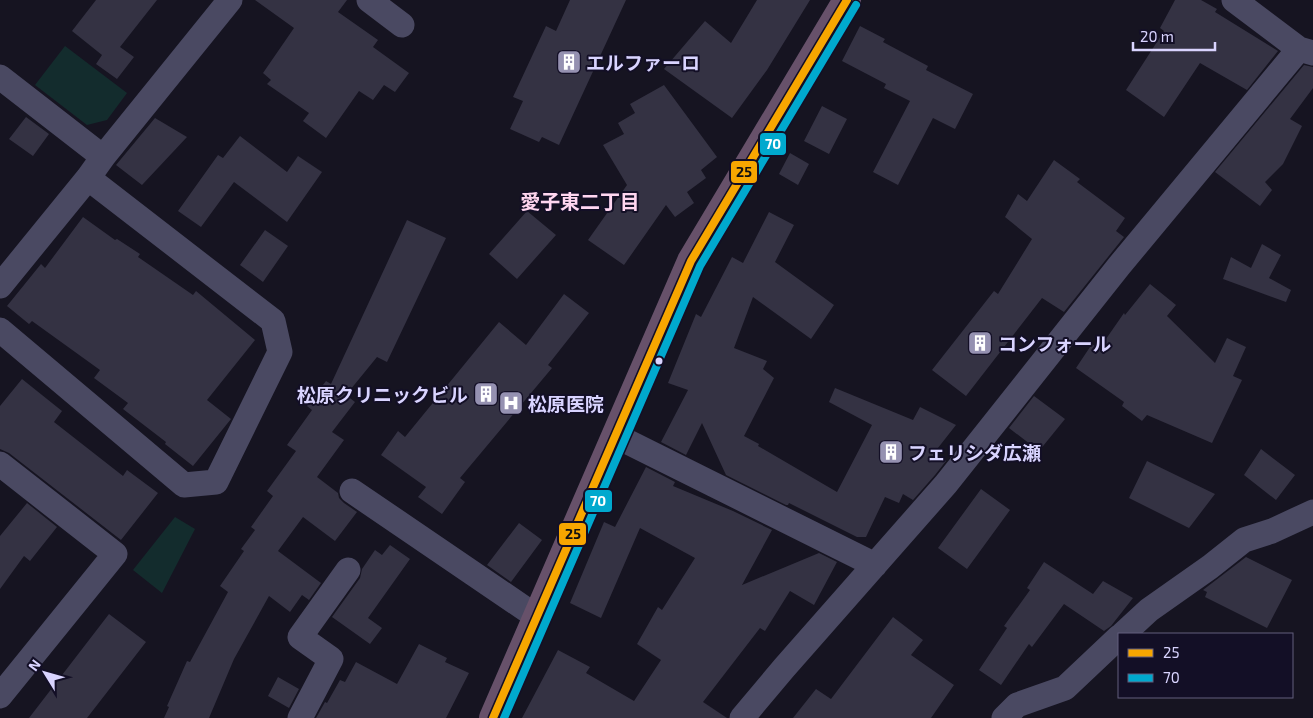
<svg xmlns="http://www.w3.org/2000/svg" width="1313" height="718" viewBox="0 0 1313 718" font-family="'Exo 2','Noto Sans JP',sans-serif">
<rect width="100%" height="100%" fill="#161421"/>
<path fill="#132c2d" d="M 65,46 L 127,93 L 107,120 L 87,125 L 35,85 Z
M 175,517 L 195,529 L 162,593 L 133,570 Z"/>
<path fill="#343243" d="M 96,0 L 157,0 L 120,47 L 134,57 L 117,79 L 96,64 L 102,55 L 72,31 Z
M 255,0 L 347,0 L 338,12 L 378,40 L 373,47 L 409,73 L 395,92 L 384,85 L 373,100 L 359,91 L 326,138 L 303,121 L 309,113 L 267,84 L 271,80 L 263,73 L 294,28 Z
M 570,0 L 626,0 L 559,145 L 542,137 L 539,142 L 510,129 L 523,101 L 513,97 L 546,26 L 556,31 Z
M 757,0 L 810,0 L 767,70 L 732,118 L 664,69 L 705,21 L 731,43 Z
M 1175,0 L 1201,0 L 1217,9 L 1215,12 L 1278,51 L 1247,90 L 1200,63 L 1164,117 L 1126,90 L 1164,31 L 1160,28 Z
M 860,26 L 885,39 L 883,42 L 928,66 L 926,70 L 973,94 L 955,129 L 933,118 L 898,185 L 873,172 L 910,101 L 884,88 L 886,84 L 842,61 Z
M 1304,65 L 1313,67 L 1313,88 L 1290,119 L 1302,126 L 1283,164 L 1265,182 L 1272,190 L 1260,206 L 1215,172 Z
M 664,85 L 717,157 L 701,170 L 706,178 L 687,192 L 694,203 L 675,217 L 666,205 L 624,265 L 588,240 L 627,185 L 603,145 L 624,134 L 618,123 L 635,113 L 630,104 Z
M 822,106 L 847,119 L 829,154 L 804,141 Z
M 26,117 L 49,134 L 33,156 L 9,139 Z
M 155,118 L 187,137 L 142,185 L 116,165 Z
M 240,136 L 287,172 L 298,156 L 322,172 L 287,222 L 234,182 L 201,227 L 178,211 L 218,155 L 223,158 Z
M 790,153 L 809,164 L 798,185 L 779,174 Z
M 1054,160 L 1080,179 L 1077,182 L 1125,218 L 1116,231 L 1124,237 L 1064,312 L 1042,298 L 966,396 L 932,370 L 994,291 L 998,294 L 1032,239 L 1005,217 L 1018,194 L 1027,201 Z
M 527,211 L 556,235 L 517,279 L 489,254 Z
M 769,212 L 794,225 L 775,262 L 834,305 L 811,339 L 753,297 L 734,348 L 767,361 L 763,369 L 774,378 L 744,436 L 759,444 L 758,446 L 837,492 L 872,425 L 829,402 L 835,388 L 913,420 L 920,407 L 956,425 L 934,453 L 946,461 L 935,475 L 913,500 L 903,494 L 899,503 L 885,497 L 866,537 L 857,537 L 789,503 L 788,505 L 786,505 L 726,475 L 702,423 L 686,455 L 661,442 L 688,390 L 668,383 L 696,314 L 701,317 L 732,257 L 743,263 Z
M 83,217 L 115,240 L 117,239 L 140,254 L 138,257 L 193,295 L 196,291 L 255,340 L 207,400 L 231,419 L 193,466 L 165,444 L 166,442 L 123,409 L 128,403 L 94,378 L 100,370 L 32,321 L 29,324 L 7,306 L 41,264 L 45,268 Z
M 407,220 L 446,238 L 387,362 L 377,357 L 346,395 L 355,402 L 332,432 L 344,440 L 317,477 L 338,493 L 339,498 L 344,503 L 357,512 L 335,541 L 303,517 L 278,551 L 321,583 L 309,600 L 302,595 L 290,612 L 269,596 L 234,659 L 209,718 L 164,718 L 169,707 L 167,706 L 187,661 L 190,662 L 228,592 L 220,586 L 244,551 L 241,549 L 255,530 L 251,527 L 273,496 L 267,491 L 296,451 L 287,445 L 312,410 L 307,406 L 326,381 L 331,384 Z
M 265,230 L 288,246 L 263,282 L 240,265 Z
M 1262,244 L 1281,255 L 1269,278 L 1291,290 L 1286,302 L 1223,279 L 1231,257 L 1251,268 Z
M 1150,284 L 1176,305 L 1167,316 L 1215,363 L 1227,338 L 1246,347 L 1233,376 L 1242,380 L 1212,443 L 1147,415 L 1142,421 L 1122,406 L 1124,402 L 1076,368 L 1092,344 L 1099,349 L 1124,313 L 1125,315 Z
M 564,294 L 589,313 L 548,365 L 552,368 L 460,478 L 465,482 L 442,514 L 418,497 L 426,487 L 381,455 L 398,431 L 405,437 L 499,322 L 526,345 Z
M 22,379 L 62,411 L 54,422 L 123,476 L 127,470 L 158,493 L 121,540 L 9,453 L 0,449 L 0,406 Z
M 1034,396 L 1065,419 L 1039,451 L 1009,428 Z
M 1261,449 L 1295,475 L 1276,500 L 1244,475 Z
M 1147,461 L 1215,494 L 1189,528 L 1129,498 Z
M 646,467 L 675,482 L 673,486 L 733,511 L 772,530 L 742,585 L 819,553 L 837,562 L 814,605 L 790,591 L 765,631 L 760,628 L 703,702 L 727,718 L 522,718 L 558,650 L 590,667 L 586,673 L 634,701 L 661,660 L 637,644 L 658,607 L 662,610 L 695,558 L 640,528 L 601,618 L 570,603 L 604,522 L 615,527 Z
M 981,489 L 1010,510 L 967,569 L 938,548 Z
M 27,503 L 57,527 L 30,561 L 24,556 L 0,589 L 0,536 Z
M 519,523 L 542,540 L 511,582 L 487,565 Z
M 390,545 L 410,559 L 368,618 L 382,628 L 370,644 L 332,617 L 360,578 L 362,569 L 375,550 L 382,555 Z
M 1246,557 L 1292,580 L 1267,628 L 1205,597 L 1207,592 L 1203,590 Z
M 1044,562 L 1093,594 L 1103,581 L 1133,598 L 1111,626 L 1104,631 L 1064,604 L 1032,647 L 1029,644 L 1001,685 L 979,670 L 1007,628 L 1004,626 L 1030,590 L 1027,588 Z
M 109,614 L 146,642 L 87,718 L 29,718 Z
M 893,617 L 923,640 L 911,655 L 954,685 L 931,718 L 793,718 L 816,689 L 831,699 Z
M 419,644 L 447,658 L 445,662 L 469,673 L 446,718 L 316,718 L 325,702 L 327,703 L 340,680 L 345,682 L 356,662 L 397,684 Z
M 278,677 L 299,689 L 289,708 L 268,696 Z"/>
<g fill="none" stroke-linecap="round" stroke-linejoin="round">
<path stroke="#4a4962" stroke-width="25" d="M 369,0 L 402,25
M 1234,0 L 1299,49 L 1313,53
M 0,77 L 103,157
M 0,286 L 88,178 L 103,157 L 230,0
M 0,330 L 184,485 L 216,482 L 280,352 L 273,321 L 88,178
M 616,436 L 875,565
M 0,464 L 115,554 L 0,696
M 352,491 L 537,617
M 1123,634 L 1149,610 L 1210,567 L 1244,540 L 1272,531 L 1313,512
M 300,718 L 331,659 L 300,637 L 348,570
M 742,718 L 784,668 L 946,484 L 1119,266 L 1299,49
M 1004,718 L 1017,705 L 1065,688 L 1119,637"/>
<path stroke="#67516a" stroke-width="28" d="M 493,718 L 691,261 L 847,0"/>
<defs>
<path id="bus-1" d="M 493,718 L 691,261 L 847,0"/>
<path id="bus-2" d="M 504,718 L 700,266 L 856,5"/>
</defs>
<use href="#bus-1" stroke="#130f26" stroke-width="11"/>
<use href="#bus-2" stroke="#130f26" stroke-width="11"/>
<use href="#bus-1" stroke="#f7a600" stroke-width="8"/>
<use href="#bus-2" stroke="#00a9ce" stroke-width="8"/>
</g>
<defs>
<symbol id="building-square" viewBox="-11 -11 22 22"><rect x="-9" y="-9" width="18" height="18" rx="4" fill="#9591b1" stroke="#130f26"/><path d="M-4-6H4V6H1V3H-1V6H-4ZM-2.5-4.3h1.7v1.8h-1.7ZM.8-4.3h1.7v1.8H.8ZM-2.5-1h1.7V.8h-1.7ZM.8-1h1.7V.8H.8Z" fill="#fff"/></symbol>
<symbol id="hospital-square" viewBox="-11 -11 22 22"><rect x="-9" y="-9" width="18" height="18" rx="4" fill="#9591b1" stroke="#130f26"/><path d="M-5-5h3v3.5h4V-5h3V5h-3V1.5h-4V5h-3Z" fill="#fff"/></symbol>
</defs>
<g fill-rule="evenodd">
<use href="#building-square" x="555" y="48" width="28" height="28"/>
<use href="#building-square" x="966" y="329" width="28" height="28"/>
<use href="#building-square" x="472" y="380" width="28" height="28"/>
<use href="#hospital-square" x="497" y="389" width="28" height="28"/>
<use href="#building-square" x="877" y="438" width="28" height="28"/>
</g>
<circle fill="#d9d4ff" stroke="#130f26" stroke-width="2" cx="659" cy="361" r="4.5"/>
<g text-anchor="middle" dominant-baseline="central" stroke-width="4" stroke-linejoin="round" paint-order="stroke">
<g font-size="19" font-weight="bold" fill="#d9d4ff" stroke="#130f26" text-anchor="start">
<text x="586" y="62">エルファーロ</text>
<text x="998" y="343">コンフォール</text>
<text x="468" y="394" text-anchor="end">松原クリニックビル</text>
<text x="528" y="403">松原医院</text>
<text x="908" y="452">フェリシダ広瀬</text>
</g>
<g font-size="20" font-weight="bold" fill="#ffd6f0" stroke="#130f26">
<text x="580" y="201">愛子東二丁目</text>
</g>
</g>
<g stroke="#130f26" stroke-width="2">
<rect x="759" y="132" width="28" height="24" rx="5" fill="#00a9ce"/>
<rect x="730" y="160" width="28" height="24" rx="5" fill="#f7a600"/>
<rect x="584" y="489" width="29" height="24" rx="5" fill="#00a9ce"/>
<rect x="558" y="522" width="29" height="24" rx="5" fill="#f7a600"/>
</g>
<g font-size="14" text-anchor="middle" font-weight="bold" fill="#fff">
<text x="773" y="149">70</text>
<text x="598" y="506">70</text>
</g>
<g font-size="14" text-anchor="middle" font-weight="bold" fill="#111">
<text x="744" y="177">25</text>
<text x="573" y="539">25</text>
</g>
<rect x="1118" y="633" width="175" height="65" fill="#130f26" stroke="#625e7d"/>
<rect x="1128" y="649" width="25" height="8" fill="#f7a600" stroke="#625e7d"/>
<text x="1163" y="658" font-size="15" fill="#d9d4ff">25</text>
<rect x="1128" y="674" width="25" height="8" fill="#00a9ce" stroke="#625e7d"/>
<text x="1163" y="683" font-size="15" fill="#d9d4ff">70</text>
<g transform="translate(45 673) rotate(307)" stroke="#130f26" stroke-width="4" paint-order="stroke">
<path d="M0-4L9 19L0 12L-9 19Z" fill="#d9d4ff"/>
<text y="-8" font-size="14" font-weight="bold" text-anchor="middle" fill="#d9d4ff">N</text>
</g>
<path d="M1133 42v8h82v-8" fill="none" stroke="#d9d4ff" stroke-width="2.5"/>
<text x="1140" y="42" font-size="15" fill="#d9d4ff" stroke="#130f26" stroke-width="4" paint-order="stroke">20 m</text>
</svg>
